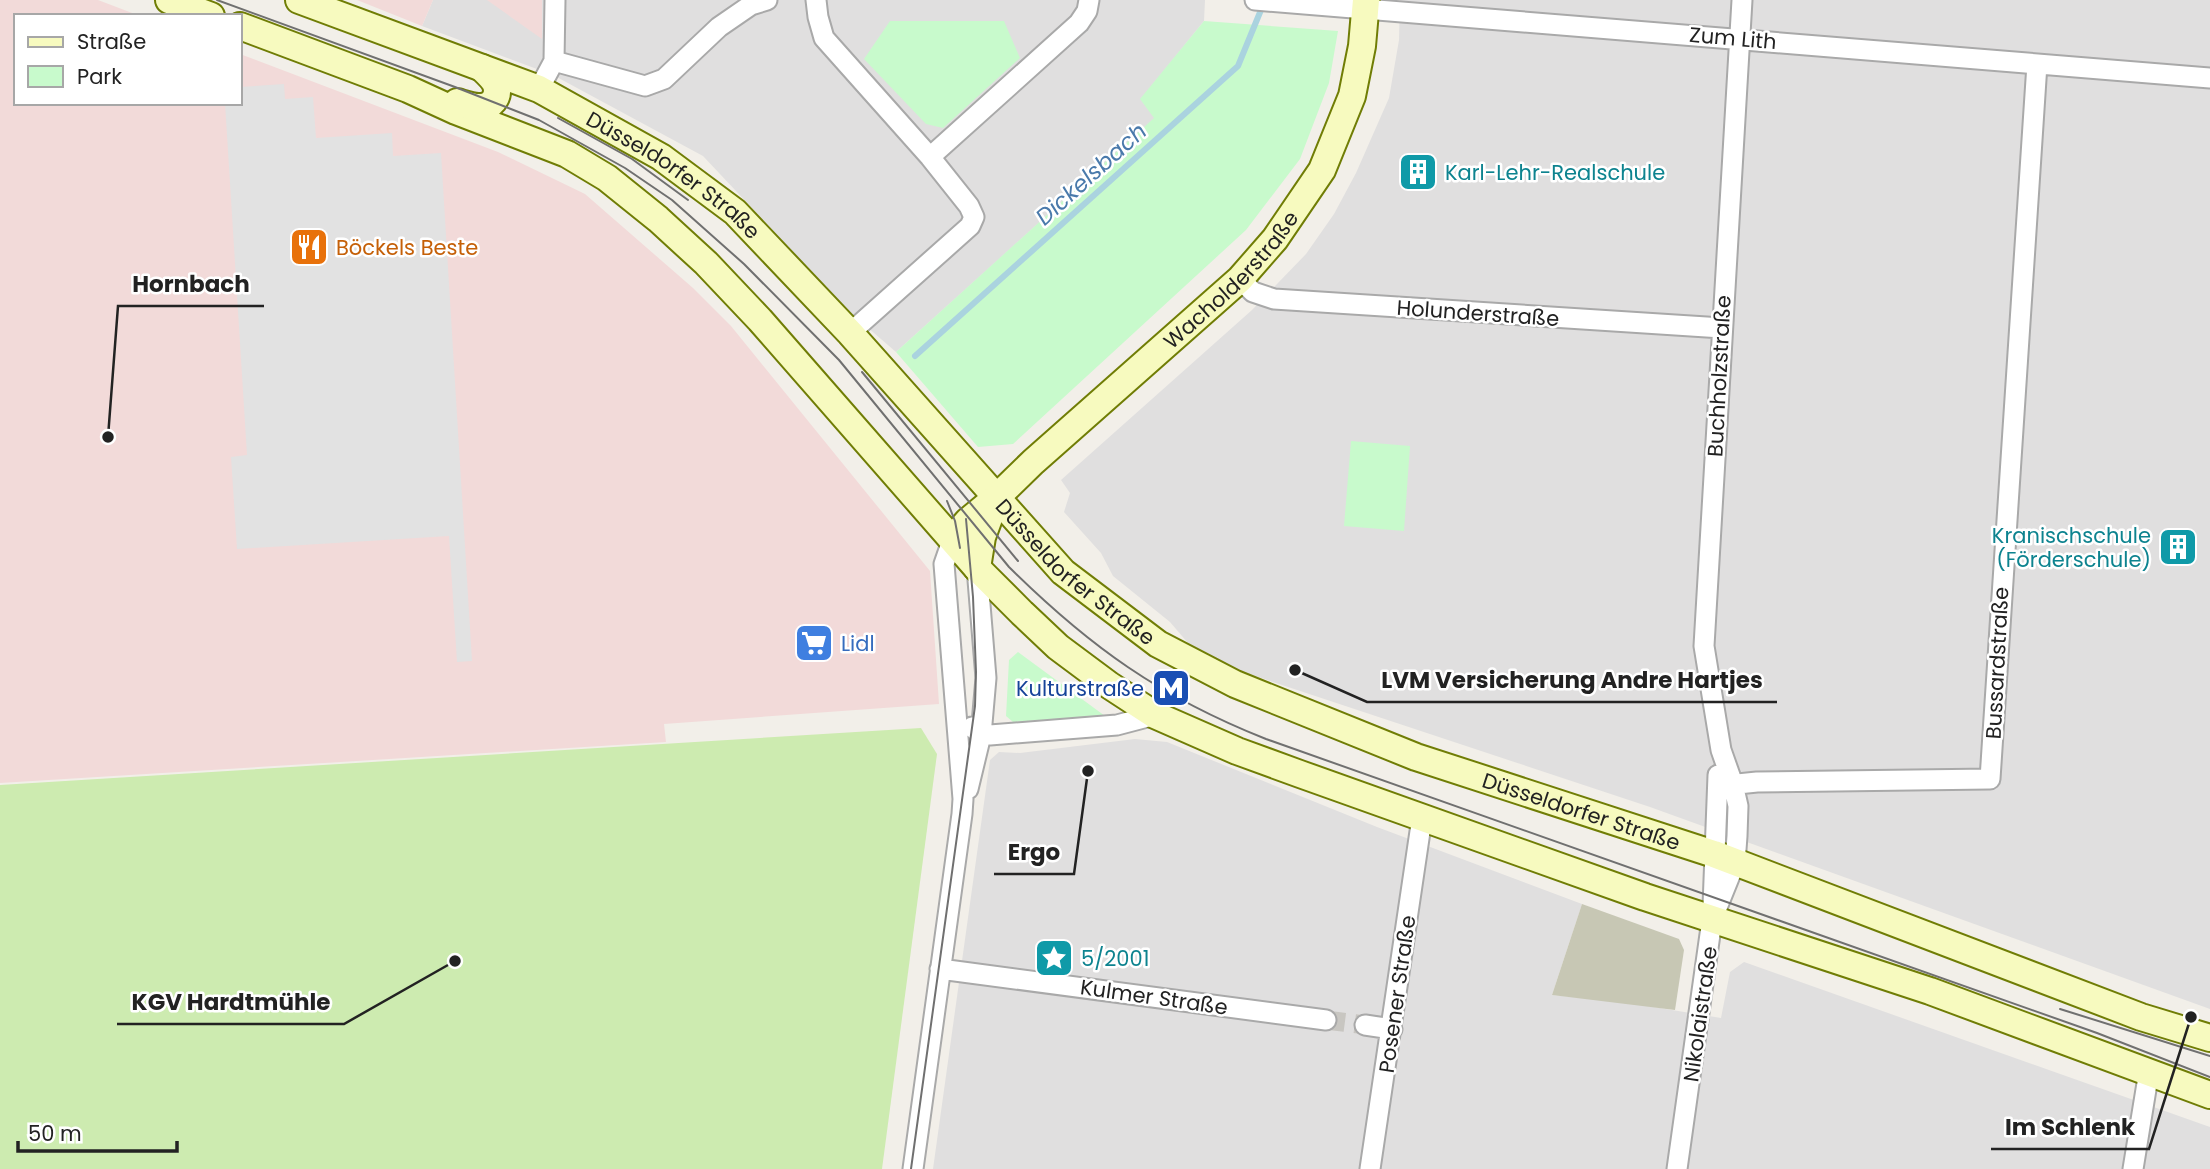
<svg xmlns="http://www.w3.org/2000/svg" width="2210" height="1169" viewBox="0 0 2210 1169" font-family="Poppins,sans-serif">
<rect width="100%" height="100%" fill="#f2efe9"/>
<path fill="#e0dfdf" d="M 433,0 L 1205,0 L 1204,21 L 1141,99 L 1155,118 L 896,352 L 852,314 L 703,156 L 553,75 L 422,26 Z
M 1400,0 L 2210,0 L 2210,1009 L 1650,807 L 1243,672 L 1188,643 L 1170,622 L 1113,576 L 1101,553 L 1064,512 L 1070,493 L 1061,480 L 1252,310 L 1306,254 L 1334,214 L 1356,173 L 1389,98 L 1399,40 Z
M 1135,739 L 1167,742 L 1377,827 L 1582,904 L 1552,995 L 1623,1002 L 1721,1018 L 1730,972 L 1744,962 L 2210,1127 L 2210,1169 L 933,1169 L 990,760 L 999,752 L 1020,753 Z"/>
<path fill="#f2dad9" d="M 0,0 L 98,0 L 140,16 L 16,16 L 16,103 L 240,103 L 240,54 L 498,152 L 585,194 L 693,288 L 731,326 L 930,571 L 939,704 L 664,724 L 666,742 L 0,783 Z
M 357,0 L 433,0 L 422,26 Z
M 487,0 L 542,0 L 542,39 Z"/>
<path fill="#c7c7b4" d="M 1582,904 L 1679,939 L 1684,950 L 1675,1010 L 1552,995 Z"/>
<path fill="#cdebb0" d="M 921,728 L 937,754 L 882,1169 L 0,1169 L 0,785 Z"/>
<path fill="#c8facc" d="M 890,21 L 1004,21 L 1020,58 L 943,128 L 926,124 L 864,59 Z
M 1204,21 L 1338,31 L 1329,83 L 1300,159 L 1246,230 L 1013,444 L 978,447 L 896,352 L 1154,118 L 1140,99 Z
M 1351,441 L 1410,446 L 1404,531 L 1344,526 Z
M 1018,652 L 1105,716 L 1013,722 L 1006,716 L 1009,660 Z"/>
<path fill="#e2e2e2" d="M 284,84 L 285,99 L 313,97 L 316,138 L 392,133 L 393,156 L 441,153 L 472,661 L 457,662 L 449,536 L 237,549 L 231,457 L 247,455 L 225,103 L 240,103 L 240,87 Z"/>
<g fill="none" stroke-linecap="round" stroke-linejoin="round">
<path stroke="#aad3df" stroke-width="6" d="M 915,356 L 1238,66 L 1263,5"/>
<path stroke="#c8c6c1" stroke-width="19" stroke-dasharray="19 10" stroke-linecap="butt" d="M 1326,1020 L 1365,1025"/>
<defs>
<path id="street" d="M 816,0 L 818,17 L 824,38 L 930,157 L 969,206 L 974,217 L 970,226 L 850,333
M 1255,0 L 2210,78
M 554,61 L 645,86 L 664,79 L 719,27 L 751,5 L 767,0
M 539,89 L 554,61 L 555,0
M 930,157 L 1079,23 L 1087,11 L 1089,0
M 1240,279 L 1253,292 L 1274,299 L 1722,328
M 972,727 L 981,735 L 990,735 L 1117,725 L 1155,715
M 1718,786 L 1757,782 L 1990,779 L 2037,64
M 968,789 L 981,735 L 986,678 L 977,568
M 1713,906 L 1718,775
M 940,969 L 1326,1020
M 1365,1025 L 1392,1029
M 913,1169 L 962,814 L 963,799 L 944,564 L 953,538
M 1370,1169 L 1422,818
M 1677,1169 L 1712,920 L 1735,863 L 1737,836 L 1738,806 L 1733,784 L 1721,750 L 1704,646 L 1742,0
M 2133,1169 L 2149,1071"/>
<g id="secondary">
<path d="M 169,0 L 211,16"/>
<path id="s1" d="M 299,0 L 539,89 L 661,157 L 735,212 L 850,333 L 1063,572 L 1158,644 L 1235,684 L 1416,757 L 1714,854 L 2141,1017 L 2210,1038"/>
<path d="M 240,26 L 408,89 L 456,111 L 567,154 L 607,178 L 658,219 L 706,263 L 760,320 L 977,568 L 1022,613 L 1058,647 L 1109,685 L 1155,715 L 1237,751 L 1300,774 L 1645,897 L 1930,991 L 2210,1095"/>
<path d="M 457,102 C 464,104 472,107 479,107 C 491,108 500,97 496,85 C 494,79 486,72 482,68"/>
<path id="s2" d="M 953,538 L 968,521 L 997,497 L 1033,462 L 1240,279 L 1275,239 L 1322,170 L 1352,96 L 1362,46 L 1366,0"/>
<path d="M 977,568 L 982,537 L 996,499"/>
</g>
</defs>
<use href="#street" stroke="#a9a9a9" stroke-width="23"/>
<use href="#secondary" stroke="#707d05" stroke-width="30"/>
<use href="#street" stroke="#fff" stroke-width="19"/>
<use href="#secondary" stroke="#f7fabf" stroke-width="26"/>
<path stroke="#707070" stroke-width="2" d="M 217,0 L 455,87 L 539,120 L 625,168 L 672,200 L 744,264 L 839,360 L 1009,567 C 1090,647 1160,697 1266,739 L 2097,1033 L 2210,1077
M 558,118 L 632,159 L 688,200
M 862,372 L 1018,561
M 947,501 L 955,521 L 960,548
M 2060,1009 L 2210,1056
M 911,1169 L 975,706 L 976,672 L 973,597 L 966,519"/>
</g>
<defs>
<symbol id="building-square" viewBox="-11 -11 22 22"><rect x="-9" y="-9" width="18" height="18" rx="4" fill="#0f9aa8" stroke="#fff"/><path d="M-4-6H4V6H1V3H-1V6H-4ZM-2.5-4.3h1.7v1.8h-1.7ZM.8-4.3h1.7v1.8H.8ZM-2.5-1h1.7V.8h-1.7ZM.8-1h1.7V.8H.8Z" fill="#fff"/></symbol>
<symbol id="restaurant-square" viewBox="-11 -11 22 22"><rect x="-9" y="-9" width="18" height="18" rx="4" fill="#e8710a" stroke="#fff"/><path d="M-5-6h1v4h1v-4h1v4h1v-4h1v5L-1.5 .5V6h-2V.5L-5-1ZM5-6V6H3V1.5H1.5Q1.5-4 5-6Z" fill="#fff"/></symbol>
<symbol id="supermarket-square" viewBox="-11 -11 22 22"><rect x="-9" y="-9" width="18" height="18" rx="4" fill="#3f7fe0" stroke="#fff"/><path d="M-6-5.5h2.5l.6 2H6L4.5 2H-2.5L-4.4-4H-6ZM-1.5 3.2a1.3 1.3 0 1 0 .1 0ZM3 3.2a1.3 1.3 0 1 0 .1 0Z" fill="#fff"/></symbol>
<symbol id="metro-square" viewBox="-11 -11 22 22"><rect x="-9" y="-9" width="18" height="18" rx="4" fill="#1a4fb4" stroke="#fff"/><path d="M-5.5 5V-5H-3L0 0L3-5H5.5V5H3V-.5L0 4L-3-.5V5Z" fill="#fff"/></symbol>
<symbol id="sight-square" viewBox="-11 -11 22 22"><rect x="-9" y="-9" width="18" height="18" rx="4" fill="#0f9aa8" stroke="#fff"/><path d="M0-6L1.8-2.2L6-1.7L2.9 1.2L3.7 5.4L0 3.3L-3.7 5.4L-2.9 1.2L-6-1.7L-1.8-2.2Z" fill="#fff"/></symbol>
</defs>
<g fill-rule="evenodd">
<use href="#building-square" x="1396" y="150" width="44" height="44"/>
<use href="#restaurant-square" x="287" y="225" width="44" height="44"/>
<use href="#building-square" x="2156" y="525" width="44" height="44"/>
<use href="#supermarket-square" x="792" y="621" width="44" height="44"/>
<use href="#metro-square" x="1149" y="666" width="44" height="44"/>
<use href="#sight-square" x="1032" y="936" width="44" height="44"/>
</g>
<g text-anchor="middle" dominant-baseline="central" stroke-width="5" stroke-linejoin="round" paint-order="stroke">
<g font-size="21" fill="#222" stroke="#fff">
<text transform="translate(1733 38) rotate(5)">Zum Lith</text>
<text stroke="none"><textPath href="#s1" startOffset="416">Düsseldorfer Straße</textPath></text>
<text stroke="none"><textPath href="#s2" startOffset="380">Wacholderstraße</textPath></text>
<text transform="translate(1478 313) rotate(4)">Holunderstraße</text>
<text transform="translate(1719 376) rotate(-87)">Buchholzstraße</text>
<text stroke="none"><textPath href="#s1" startOffset="984">Düsseldorfer Straße</textPath></text>
<text transform="translate(1997 663) rotate(-87)">Bussardstraße</text>
<text stroke="none"><textPath href="#s1" startOffset="1550">Düsseldorfer Straße</textPath></text>
<text transform="translate(1397 994) rotate(-82)">Posener Straße</text>
<text transform="translate(1154 997) rotate(8)">Kulmer Straße</text>
<text transform="translate(1700 1014) rotate(-82)">Nikolaistraße</text>
</g>
<g font-size="21" fill="#0d838f" stroke="#fff" text-anchor="start">
<text x="1445" y="172">Karl-Lehr-Realschule</text>
<text x="2151" y="535" text-anchor="end">Kranischschule<tspan x="2151" dy="24">(Förderschule)</tspan></text>
<text x="1081" y="958">5/2001</text>
</g>
<g font-size="21" fill="#c56008" stroke="#fff" text-anchor="start">
<text x="336" y="247">Böckels Beste</text>
</g>
<g font-size="21" fill="#366cbe" stroke="#fff" text-anchor="start">
<text x="841" y="643">Lidl</text>
</g>
<g font-size="21" fill="#164399" stroke="#fff" text-anchor="end">
<text x="1144" y="688">Kulturstraße</text>
</g>
<g font-size="23" font-style="italic" fill="#4a7aab" stroke="#fff">
<text transform="translate(1091 174) rotate(-42)">Dickelsbach</text>
</g>
</g>
<path fill="none" stroke="#222" stroke-width="2.5" d="M108 437L118 306H264M1295 670L1367 702H1777M1088 771L1074 874H994M455 961L344 1024H117M2191 1017L2149 1149H1991"/>
<g fill="#222" stroke="#fff" stroke-width="2.5">
<circle cx="108" cy="437" r="7"/>
<circle cx="1295" cy="670" r="7"/>
<circle cx="1088" cy="771" r="7"/>
<circle cx="455" cy="961" r="7"/>
<circle cx="2191" cy="1017" r="7"/>
</g>
<g font-size="23" text-anchor="middle" font-weight="bold" fill="#222" stroke="#fff" stroke-width="5" stroke-linejoin="round" paint-order="stroke">
<text x="191" y="292">Hornbach</text>
<text x="1572" y="688">LVM Versicherung Andre Hartjes</text>
<text x="1034" y="860">Ergo</text>
<text x="231" y="1010">KGV Hardtmühle</text>
<text x="2070" y="1135">Im Schlenk</text>
</g>
<rect x="14" y="14" width="228" height="91" fill="#ffffff" stroke="#a7a7a7" stroke-width="2"/>
<rect x="28" y="37" width="35" height="10" fill="#f7fabf" stroke="#a7a7a7" stroke-width="2"/>
<text x="77" y="49" font-size="21" fill="#222222">Straße</text>
<rect x="28" y="66" width="35" height="21" fill="#c8facc" stroke="#a7a7a7" stroke-width="2"/>
<text x="77" y="84" font-size="21" fill="#222222">Park</text>
<path d="M18 1141v10h159v-10" fill="none" stroke="#222222" stroke-width="3.5"/>
<text x="28" y="1141" font-size="21" fill="#222222" stroke="#ffffff" stroke-width="5" paint-order="stroke">50 m</text>
</svg>
